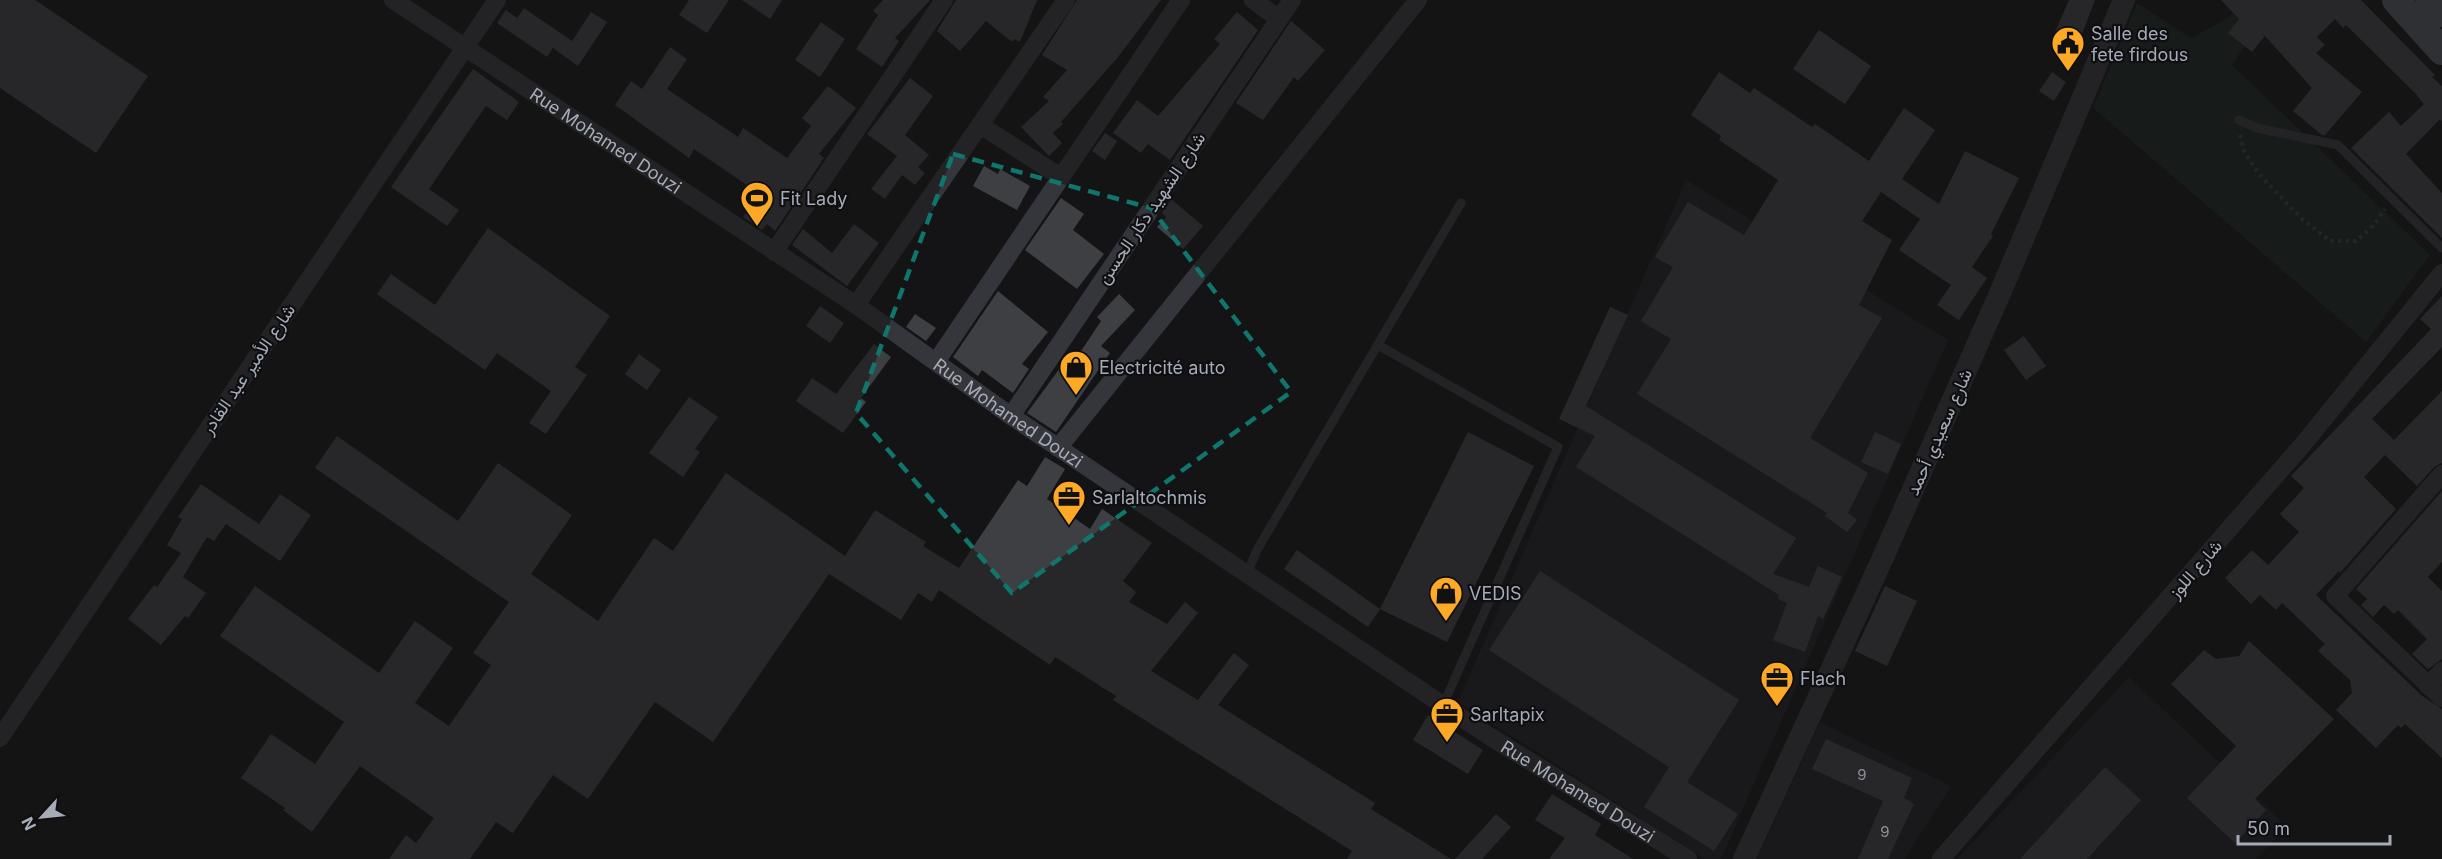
<svg xmlns="http://www.w3.org/2000/svg" width="2442" height="859" viewBox="0 0 2442 859" font-family="Inter,Vazirmatn,sans-serif">
<rect width="100%" height="100%" fill="#141416"/>
<path fill="#202023" d="M 1686,180 L 1948,340 L 1721,859 L 1705,859 L 1458,702 Z
M 2129,677 L 2287,827 L 2256,859 L 1957,859 Z
M 1820,722 L 1951,786 L 1905,859 L 1757,859 Z"/>
<path fill="#1c241d" d="M 2250,0 L 2276,0 L 2232,65 L 2430,255 L 2366,342 L 2093,108 L 2137,3 L 2191,38 L 2226,19 Z"/>
<path fill="#3e3f43" d="M 0,0 L 35,0 L 148,76 L 96,153 L 0,88 Z
M 689,0 L 729,0 L 707,33 L 679,15 Z
M 742,0 L 782,0 L 770,19 Z
M 883,0 L 930,0 L 895,38 L 899,41 L 882,67 L 856,49 L 878,15 L 873,11 Z
M 956,0 L 1037,0 L 1020,42 L 1014,39 L 1012,42 L 986,21 L 960,51 L 937,31 Z
M 1077,0 L 1161,0 L 1118,57 L 1061,122 L 1063,124 L 1053,133 L 1062,143 L 1049,156 L 1021,127 L 1049,101 L 1043,97 L 1067,70 L 1042,55 Z
M 2069,0 L 2095,0 L 2075,52 L 2051,41 Z
M 2221,0 L 2361,0 L 2435,75 L 2432,77 L 2442,86 L 2442,121 L 2440,119 L 2406,154 L 2442,193 L 2442,238 L 2351,148 L 2389,112 L 2401,126 L 2424,104 L 2416,94 L 2346,25 L 2343,28 L 2335,19 L 2317,37 L 2325,45 L 2316,53 L 2362,92 L 2325,135 L 2322,135 L 2293,111 L 2312,88 L 2265,36 L 2252,52 L 2228,33 L 2239,19 Z
M 524,8 L 572,41 L 591,12 L 607,22 L 578,66 L 553,48 L 547,57 L 497,23 L 506,10 L 517,18 Z
M 1237,12 L 1258,30 L 1170,160 L 1148,144 L 1141,153 L 1113,133 L 1137,100 L 1158,116 L 1220,44 L 1214,39 Z
M 1291,21 L 1325,50 L 1298,81 L 1294,77 L 1263,120 L 1236,103 Z
M 821,22 L 845,39 L 820,77 L 795,60 Z
M 1819,30 L 1871,66 L 1845,104 L 1793,69 Z
M 670,47 L 687,59 L 667,89 L 738,137 L 743,128 L 787,158 L 811,126 L 802,118 L 828,86 L 856,108 L 819,154 L 824,158 L 775,231 L 767,224 L 762,230 L 743,217 L 760,194 L 694,149 L 689,158 L 615,105 L 631,81 L 642,89 Z
M 473,69 L 519,102 L 507,120 L 486,106 L 429,189 L 459,210 L 447,226 L 391,187 Z
M 1719,72 L 1750,93 L 1754,88 L 1812,127 L 1815,124 L 1869,161 L 1904,108 L 1935,130 L 1902,179 L 1939,204 L 1965,151 L 2019,178 L 1991,234 L 1993,236 L 1972,267 L 1987,278 L 1959,320 L 1937,305 L 1951,285 L 1899,250 L 1920,219 L 1881,192 L 1862,221 L 1892,240 L 1859,305 L 1882,318 L 1810,438 L 1868,473 L 1848,513 L 1857,520 L 1847,532 L 1825,516 L 1827,513 L 1637,394 L 1671,339 L 1641,321 L 1673,267 L 1655,257 L 1688,202 L 1744,235 L 1778,180 L 1719,140 L 1721,136 L 1691,115 Z
M 2052,72 L 2066,82 L 2054,101 L 2039,91 Z
M 910,78 L 933,96 L 905,135 L 929,155 L 918,167 L 925,173 L 915,185 L 902,175 L 885,199 L 871,189 L 897,156 L 867,134 Z
M 1105,133 L 1117,141 L 1105,160 L 1092,151 Z
M 984,166 L 998,174 L 1000,169 L 1030,186 L 1017,210 L 973,186 Z
M 1061,198 L 1084,214 L 1073,230 L 1104,254 L 1077,289 L 1025,250 Z
M 1171,199 L 1203,226 L 1183,249 L 1157,227 L 1166,217 L 1162,213 Z
M 854,224 L 879,243 L 847,286 L 792,245 L 803,229 L 832,253 Z
M 488,228 L 610,316 L 575,367 L 587,375 L 546,434 L 529,423 L 551,391 L 497,353 L 485,370 L 377,294 L 391,274 L 435,305 Z
M 998,291 L 1048,332 L 1022,364 L 1029,369 L 1013,393 L 982,370 L 978,376 L 953,357 Z
M 1119,294 L 1135,310 L 1101,346 L 1110,353 L 1056,432 L 1027,413 L 1063,364 L 1069,369 L 1101,321 L 1097,317 Z
M 2442,296 L 2442,347 L 2372,419 L 2394,440 L 2442,391 L 2442,463 L 2434,467 L 2417,486 L 2385,455 L 2364,477 L 2396,509 L 2340,573 L 2339,571 L 2316,595 L 2421,695 L 2442,709 L 2442,758 L 2405,724 L 2401,728 L 2398,725 L 2376,748 L 2336,710 L 2352,693 L 2350,680 L 2318,651 L 2325,644 L 2282,603 L 2276,610 L 2260,595 L 2251,604 L 2225,578 L 2252,550 L 2268,565 L 2299,532 L 2280,514 L 2304,488 L 2291,476 L 2431,329 L 2420,319 Z
M 820,306 L 844,323 L 830,343 L 806,326 Z
M 1610,307 L 1628,315 L 1586,406 L 1796,538 L 1773,574 L 1809,587 L 1818,566 L 1842,577 L 1823,619 L 1818,616 L 1805,652 L 1773,640 L 1787,603 L 1778,599 L 1779,595 L 1576,467 L 1595,436 L 1559,419 Z
M 915,314 L 936,328 L 926,341 L 906,327 Z
M 2024,336 L 2046,366 L 2026,380 L 2004,350 Z
M 874,344 L 891,357 L 861,398 L 866,402 L 843,433 L 796,401 L 812,378 L 836,394 Z
M 639,354 L 661,370 L 647,390 L 625,374 Z
M 689,397 L 718,417 L 695,449 L 700,452 L 683,477 L 649,453 Z
M 1468,432 L 1534,466 L 1447,642 L 1380,609 Z
M 1875,432 L 1901,444 L 1888,474 L 1861,462 Z
M 337,436 L 458,521 L 498,463 L 572,515 L 531,574 L 598,621 L 654,538 L 673,551 L 726,473 L 845,556 L 875,510 L 926,542 L 923,546 L 959,568 L 1018,480 L 1027,486 L 1045,457 L 1065,469 L 1047,499 L 1090,529 L 1102,509 L 1152,543 L 1123,581 L 1136,592 L 1129,602 L 1167,624 L 1185,602 L 1198,613 L 1151,671 L 1198,700 L 1234,653 L 1249,665 L 1218,705 L 1375,803 L 1371,809 L 1451,859 L 1347,859 L 1352,851 L 1113,700 L 1116,696 L 1055,657 L 1050,665 L 939,590 L 932,602 L 918,593 L 901,620 L 829,574 L 713,742 L 655,702 L 588,799 L 553,775 L 513,833 L 496,822 L 470,859 L 389,859 L 406,835 L 416,843 L 434,818 L 360,766 L 312,832 L 283,810 L 285,808 L 241,778 L 271,734 L 315,764 L 344,722 L 220,636 L 255,586 L 379,673 L 415,621 L 453,648 L 415,703 L 449,726 L 491,665 L 473,653 L 509,602 L 315,468 Z
M 201,484 L 259,524 L 280,494 L 311,515 L 280,561 L 226,524 L 214,541 L 207,537 L 183,577 L 206,593 L 188,618 L 185,616 L 161,645 L 128,619 L 154,585 L 157,587 L 181,553 L 167,545 L 182,519 L 178,517 Z
M 2442,491 L 2442,562 L 2428,577 L 2442,591 L 2442,659 L 2428,669 L 2412,654 L 2427,639 L 2398,610 L 2394,614 L 2384,605 L 2373,617 L 2361,605 L 2367,599 L 2356,589 Z
M 1297,550 L 1380,609 L 1368,627 L 1284,569 Z
M 1540,571 L 1739,700 L 1687,782 L 1738,814 L 1714,851 L 1644,807 L 1669,767 L 1489,650 Z
M 1885,586 L 1917,601 L 1887,666 L 1855,651 Z
M 2249,641 L 2334,719 L 2255,799 L 2266,810 L 2235,843 L 2187,798 L 2236,746 L 2171,684 L 2204,650 L 2216,659 L 2239,656 Z
M 1428,715 L 1483,750 L 1468,774 L 1413,740 Z
M 1826,739 L 1912,778 L 1904,798 L 1914,804 L 1888,859 L 1858,859 L 1883,801 L 1812,769 Z
M 2105,767 L 2141,800 L 2087,859 L 2020,859 Z
M 1552,794 L 1601,824 L 1595,835 L 1633,859 L 1549,859 L 1565,838 L 1535,820 Z
M 1496,814 L 1511,827 L 1482,859 L 1455,859 Z"/>
<g fill="none" stroke-linecap="round" stroke-linejoin="round">
<path stroke="#3b3d42" stroke-width="4" stroke-dasharray="3 4.5" stroke-linecap="butt" d="M 2240,135 L 2244,151 L 2258,173 L 2301,218 L 2330,241 L 2356,241 L 2373,226 L 2385,209"/>
<path stroke="#35363b" stroke-width="9" d="M 2239,120 L 2257,128 L 2338,145 L 2442,248
M 1378,345 L 1558,447 L 1443,705
M 1247,574 L 1257,550 L 1461,203"/>
<g stroke="#35363b" stroke-width="18">
<path id="s1" d="M 393,0 L 856,305 L 1011,416 L 1489,736 L 1688,859"/>
<path d="M 1253,0 L 1279,19"/>
<path d="M 980,125 L 1061,177"/>
<path d="M 774,252 L 944,0"/>
<path d="M 856,305 L 1066,0"/>
<path d="M 936,362 L 1181,0"/>
<path d="M 1011,416 L 1292,0"/>
<path d="M 1058,448 L 1418,0"/>
<path d="M 2442,474 L 2335,596 L 2442,698"/>
<path d="M 2428,686 L 2442,671"/>
<path d="M 0,738 L 497,0"/>
<path d="M 1941,859 L 2305,442 L 2442,273"/>
</g>
<path stroke="#35363b" stroke-width="22" d="M 1744,859 L 1880,564 L 2001,291 L 2124,0"/>
<path stroke="#51535a" stroke-width="28" d="M 2396,0 L 2442,51
M 2430,0 L 2442,13"/>
</g>
<path d="M0 0H2442V859H0ZM 953,154 L 1151,208 L 1291,392 L 1012,593 L 856,413 Z" fill="#141416" fill-opacity=".55" fill-rule="evenodd"/>
<path fill="none" stroke="#0f766e" stroke-width="4.5" stroke-dasharray="12 8" stroke-linejoin="round" d="M 953,154 L 1151,208 L 1291,392 L 1012,593 L 856,413 Z"/>
<defs>
<symbol id="civic-pin" viewBox="-11 -11 22 30"><path d="M0 17L-7.5 6A9.5 9.5 0 1 1 7.5 6Z" fill="#fda925" stroke="#0f0f11"/><path d="M-.6-6.5H3V-4.5H.6V-3L4-1V1h2V6H-6V1h2V-1L-.6-3ZM-1.2 2.5V6h2.4V2.5Z" fill="#111"/></symbol>
<symbol id="stadium-pin" viewBox="-11 -11 22 30"><path d="M0 17L-7.5 6A9.5 9.5 0 1 1 7.5 6Z" fill="#fda925" stroke="#0f0f11"/><path d="M0-5a6.5 5 0 1 0 0 10a6.5 5 0 1 0 0-10ZM-3.5-1.8h7v3.6h-7Z" fill="#111"/></symbol>
<symbol id="shop-pin" viewBox="-11 -11 22 30"><path d="M0 17L-7.5 6A9.5 9.5 0 1 1 7.5 6Z" fill="#fda925" stroke="#0f0f11"/><path d="M-5-2.5h2.3a2.7 3.5 0 0 1 5.4 0H5L5.5 6h-11ZM-1.5-2.5h3a1.5 2.3 0 0 0-3 0Z" fill="#111"/></symbol>
<symbol id="office-pin" viewBox="-11 -11 22 30"><path d="M0 17L-7.5 6A9.5 9.5 0 1 1 7.5 6Z" fill="#fda925" stroke="#0f0f11"/><path d="M-6-3h4V-5.5h4V-3h4V5H-6ZM-1-4.5V-3h2v-1.5ZM-6 0V1H6V0Z" fill="#111"/></symbol>
</defs>
<g fill-rule="evenodd">
<use href="#civic-pin" x="2049" y="24" width="38" height="52"/>
<use href="#stadium-pin" x="738" y="179" width="38" height="52"/>
<use href="#shop-pin" x="1057" y="348" width="38" height="52"/>
<use href="#office-pin" x="1050" y="478" width="38" height="52"/>
<use href="#shop-pin" x="1427" y="574" width="38" height="52"/>
<use href="#office-pin" x="1758" y="659" width="38" height="52"/>
<use href="#office-pin" x="1428" y="695" width="38" height="52"/>
</g>
<g text-anchor="middle" dominant-baseline="central" stroke-width="4.5" stroke-linejoin="round" paint-order="stroke">
<g font-size="15" fill="#8b909a">
<text x="1862" y="774">9</text>
<text x="1885" y="831">9</text>
</g>
<g font-size="18" fill="#a5abb7" stroke="#0f0f11" text-anchor="start">
<text x="2091" y="33">Salle des<tspan x="2091" dy="21">fete firdous</tspan></text>
<text x="780" y="198">Fit Lady</text>
<text x="1099" y="367">Electricité auto</text>
<text x="1092" y="497">Sarlaltochmis</text>
<text x="1469" y="593">VEDIS</text>
<text x="1800" y="678">Flach</text>
<text x="1470" y="714">Sarltapix</text>
</g>
<g font-size="18" fill="#a5abb7" stroke="#0f0f11">
<text stroke="none"><textPath href="#s1" startOffset="255">Rue Mohamed Douzi</textPath></text>
<text transform="translate(1151 208) rotate(-56)">شارع الشهيد دكار الحسن</text>
<text transform="translate(248 369) rotate(-56)">شارع الأمير عبد القادر</text>
<text stroke="none"><textPath href="#s1" startOffset="741">Rue Mohamed Douzi</textPath></text>
<text transform="translate(1939 432) rotate(-66)">شارع سعيدي أحمد</text>
<text transform="translate(2195 569) rotate(-49)">شارع اللوز</text>
<text stroke="none"><textPath href="#s1" startOffset="1425">Rue Mohamed Douzi</textPath></text>
</g>
</g>
<g transform="translate(42 817) rotate(243)" stroke="#0f0f11" stroke-width="4.5" paint-order="stroke">
<path d="M0-4.5L10 22L0 15L-10 22Z" fill="#a5abb7"/>
<text y="-9" font-size="16" font-weight="bold" text-anchor="middle" fill="#a5abb7">N</text>
</g>
<path d="M2238 835v9h152v-9" fill="none" stroke="#a5abb7" stroke-width="3"/>
<text x="2247" y="835" font-size="18" fill="#a5abb7" stroke="#0f0f11" stroke-width="4.5" paint-order="stroke">50 m</text>
</svg>
